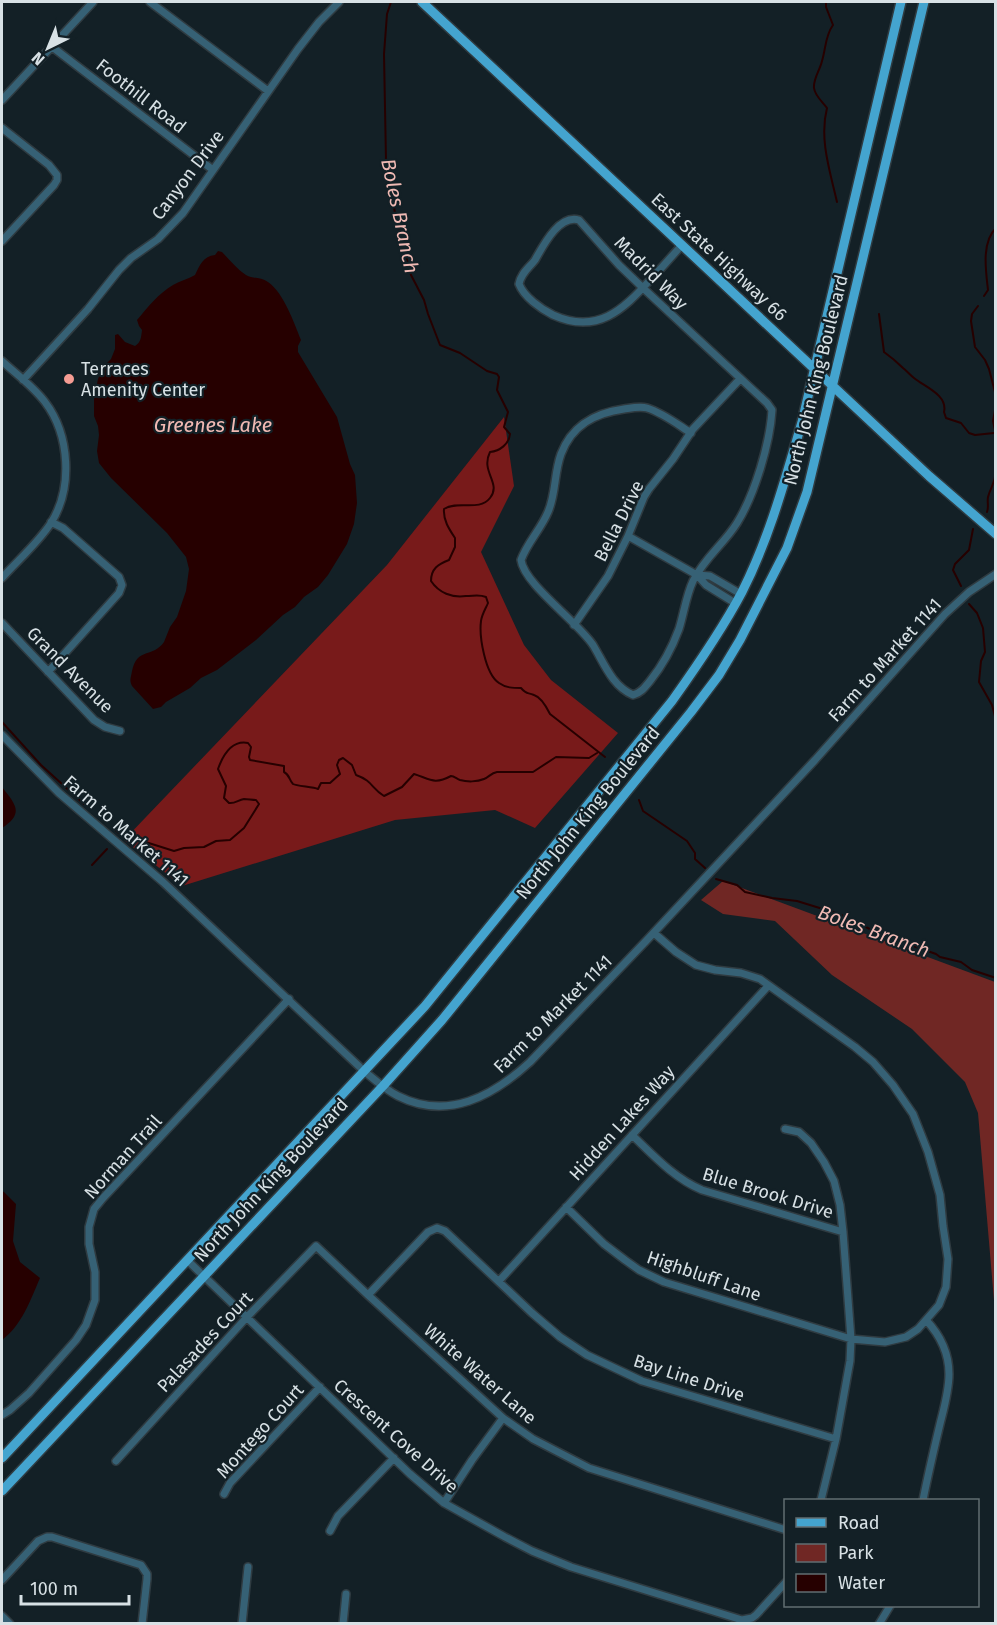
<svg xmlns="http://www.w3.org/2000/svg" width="997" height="1625" viewBox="0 0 997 1625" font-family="'Fira Sans',sans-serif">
<rect width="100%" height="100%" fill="#132026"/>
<path fill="#702724" d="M 723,881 L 995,982 L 995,1312 L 978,1113 L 965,1082 L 912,1029 L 832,975 L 775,921 L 723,914 L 701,900 Z"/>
<path fill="#781a1a" d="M 504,417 L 514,486 L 481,552 L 524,645 L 551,680 L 618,733 L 535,828 L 495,810 L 395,820 L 182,886 L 124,840 L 387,565 Z"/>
<path fill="#260000" d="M 218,251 L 222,252 C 229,259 237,269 246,275 C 253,279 261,277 268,282 C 284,293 294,323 301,340 L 298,346 L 298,352 L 337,417 L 350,464 L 355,475 L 357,503 L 354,524 L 347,544 L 328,575 L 318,587 L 304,597 L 295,607 L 283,615 L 256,640 L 217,670 L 201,678 L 190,688 L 166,702 L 161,707 L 153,709 L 132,686 C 129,680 131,678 132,671 C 137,647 153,658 164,642 L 170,627 L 177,617 L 186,591 L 189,569 L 186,557 L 167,533 L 111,478 L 99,463 L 97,451 L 99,435 L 98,426 L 94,416 L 94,398 L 98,379 L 103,367 L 111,359 L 115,349 L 115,335 L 118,334 L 125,342 L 135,346 C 141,342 141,338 142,330 L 139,326 L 137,320 C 148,307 158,294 173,285 C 180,281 188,279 195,275 C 200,265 203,256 215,255 Z
M 2,787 C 15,804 25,813 2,828 Z
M 2,1191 L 4,1192 L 16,1204 L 13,1241 L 20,1262 L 40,1278 C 30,1301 22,1325 2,1340 Z"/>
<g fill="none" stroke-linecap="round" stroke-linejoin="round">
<path stroke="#260000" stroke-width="2" d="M 391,2 L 387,14 L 384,54 L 386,161 L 396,219 L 411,275 L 424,300 L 428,314 L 440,345 L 460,353 L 487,371 L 497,374 L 499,377 L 497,390 L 508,412 L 504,427 L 510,434 C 509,444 500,451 490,452 C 480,472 502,483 490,498 C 479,512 458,500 444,509 C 443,520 449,529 455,538 L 455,547 L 449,560 C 438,564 431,569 431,581 C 439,593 452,598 466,596 C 474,596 479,594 486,597 L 488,603 C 486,608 482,614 481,621 C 479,636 485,674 499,683 C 506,688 513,688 521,688 C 527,695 527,692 534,695 C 541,697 547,708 550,714 L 605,757
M 826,2 L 826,7 L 833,25 C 825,36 826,48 822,61 C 820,70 813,79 814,88 C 815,96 822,101 827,108 C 819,139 830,171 837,202
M 984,296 L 988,290 C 986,272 981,242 996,228
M 978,306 L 972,314 L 971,321 L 975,347 L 985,360 L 989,369 L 996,396
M 879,314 L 884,352 C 891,357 897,362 903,368 C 907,371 910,375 914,378 C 925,387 948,395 944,412 L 946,418 L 961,423 L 969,433 L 975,435 L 994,433
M 996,405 L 993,421 L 996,435
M 987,512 C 989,507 987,502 988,497 C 991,486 995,484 996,471
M 961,586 L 953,570 L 955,564 L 969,550 L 973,529
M 969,604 L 977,613 L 983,628 L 985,652 L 981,661 L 979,682 L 992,705 L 996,720
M 2,722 L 41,765 L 84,804
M 639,800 L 643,811 L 687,841 L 695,853 L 695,859 L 705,868
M 112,827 L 128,841 L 136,839 L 174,851 L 184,848 L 204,847 L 216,841 L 230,840 L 244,828 L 259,804 L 256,800 C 252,800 248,799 244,799 C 238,800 235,804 229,803 L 224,798 L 226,786 L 218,769 C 223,755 232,740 248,743 L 251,747 L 249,757 L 250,760 L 284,766 L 284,772 C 290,775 289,780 293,784 C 296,786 313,787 318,789 L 321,783 L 330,783 L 340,774 L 337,765 L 339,760 L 343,758 L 352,765 L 356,775 C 373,781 371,788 384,796 L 402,787 L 414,774 C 430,779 434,785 451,776 C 454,776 457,779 460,780 C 467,782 477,782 484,779 C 489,777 491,773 497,772 L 533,772 L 556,757 L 589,758 L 597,753
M 92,865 L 107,849
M 716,879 L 737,885 L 745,892 L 772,898 L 797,901 L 839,914 L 878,933 L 895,937 L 905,943 L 936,954 L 940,957 L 961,962 L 972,970 L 996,978"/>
<defs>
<path id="minor" d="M 150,2 L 268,91
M 51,46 L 213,170
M 2,100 L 93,2
M 2,128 L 49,165 L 57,175 L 57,180 L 54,185 L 2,241
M 682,245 C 671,257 661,269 650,280 C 623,310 597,335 553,315 C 541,309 524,297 519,284 C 521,273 529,268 535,260 C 543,246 559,214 579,220 L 619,265 L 643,288 L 767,403 L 772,410 C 770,443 755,494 737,523 C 724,544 705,557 693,581 C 686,596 684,613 679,629 C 672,648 663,665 650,681 C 645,687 641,693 633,695 C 612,686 604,663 593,645 C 578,622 524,584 521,560 C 527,543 541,529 548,512 C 556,494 554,473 561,454 C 572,425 595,413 624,409 C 631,408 640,406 647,408 C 663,413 677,424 691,433
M 2,361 C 16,374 33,386 45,402 C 70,435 73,488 51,523 C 38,543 18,560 2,578
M 23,380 L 88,309 L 119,270 L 131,258 L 158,239 L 183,213 L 298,49 L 319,22 L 339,2
M 628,536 L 697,575
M 735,603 L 706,585 L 697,575 L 710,576 L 741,594
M 2,623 L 94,720 L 105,727 L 120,731
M 574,625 L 608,576 L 628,536 L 644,497 L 649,489 L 673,459 L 693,429 L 740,379
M 48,672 L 119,593 L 122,585 L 119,577 L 63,528 L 51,522
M 2,735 L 59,793 L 163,882 L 364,1071 C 375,1080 386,1090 398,1096 C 448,1121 493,1096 530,1062 L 646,941 L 815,760 L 945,614 L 969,592 L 996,574
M 785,1129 L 799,1132 L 811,1143 L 824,1162 L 834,1181 L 840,1205 L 843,1232 L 851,1339 L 850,1361 L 836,1439 L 821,1500
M 632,1135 C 654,1156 674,1178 702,1190 L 843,1232
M 566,1207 L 604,1244 L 625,1260 L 639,1270 L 664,1282 L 851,1339 L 885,1342 L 906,1337 L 918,1329 L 939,1305 L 946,1287 L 948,1259 L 943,1226 L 940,1195 L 928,1152 L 913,1114 L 893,1085 L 873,1062 L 855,1047 L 760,979 L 741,973 L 715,970 L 696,965 L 676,952 L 654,933
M 187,1260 L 410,1474 L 444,1503 L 505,1537 L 532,1551 L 571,1567 L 742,1620 L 752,1618 L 756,1615 L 786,1582
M 499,1281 L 768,986
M 368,1295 L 428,1232 L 437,1228 L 445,1231 L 532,1313 L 560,1337 L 587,1355 L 642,1381 L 836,1439
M 2,1415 L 10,1410 L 29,1393 L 76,1340 L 86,1325 L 95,1300 L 95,1272 L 89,1244 L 89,1227 L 94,1209 L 103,1198 L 289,999
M 116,1461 L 247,1317 L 316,1246 L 368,1295 L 503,1418 L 533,1439 L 589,1468 L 786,1530
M 224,1494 L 230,1483 L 320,1387
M 923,1500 C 928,1475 934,1449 940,1424 C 944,1408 949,1391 949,1374 C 949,1353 940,1335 926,1320
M 444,1503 L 472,1460 L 503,1418
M 330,1531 L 338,1516 L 394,1458
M 2,1580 L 38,1541 L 47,1537 L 52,1537 L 141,1565 L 147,1574 L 147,1579 L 142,1624
M 2,1616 L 10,1624
M 242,1624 L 248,1567
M 343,1624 L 346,1594
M 879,1624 L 890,1606"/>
<path id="major" d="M 422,2 L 929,476 L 996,534
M 2,1458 L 425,1006 L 672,701 C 697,666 722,630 742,592 C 769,539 785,480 802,422 L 901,2
M 2,1491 L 383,1086 L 442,1020 L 691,712 L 719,675 L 740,640 L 787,548 L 807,492 L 924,2"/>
</defs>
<use href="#minor" stroke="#2f3b41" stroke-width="10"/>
<use href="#major" stroke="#2f3b41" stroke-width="12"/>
<use href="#minor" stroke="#366175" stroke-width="7"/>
<use href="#major" stroke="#44a4cf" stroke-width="9"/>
</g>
<circle fill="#f59c93" stroke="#132026" stroke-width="2" cx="69" cy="379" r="6"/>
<g text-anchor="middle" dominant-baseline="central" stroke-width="4.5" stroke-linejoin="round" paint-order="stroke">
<g font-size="18" fill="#d8e1e5" stroke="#132026">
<text transform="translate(141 96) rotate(38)">Foothill Road</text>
<text transform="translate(188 175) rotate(-53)">Canyon Drive</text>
<text transform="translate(719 257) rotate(43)">East State Highway 66</text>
<text transform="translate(651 273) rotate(45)">Madrid Way</text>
<text transform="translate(816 380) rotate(-76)">North John King Boulevard</text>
<text transform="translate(619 521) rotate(-63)">Bella Drive</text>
<text transform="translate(885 660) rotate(-48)">Farm to Market 1141</text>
<text transform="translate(70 670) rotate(45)">Grand Avenue</text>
<text transform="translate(588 813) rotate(-51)">North John King Boulevard</text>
<text transform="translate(126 831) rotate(41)">Farm to Market 1141</text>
<text transform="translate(553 1014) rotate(-45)">Farm to Market 1141</text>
<text transform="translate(622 1123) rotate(-48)">Hidden Lakes Way</text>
<text transform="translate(123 1157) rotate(-48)">Norman Trail</text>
<text transform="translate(271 1180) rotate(-47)">North John King Boulevard</text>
<text transform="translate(768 1193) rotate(17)">Blue Brook Drive</text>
<text transform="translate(704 1276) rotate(19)">Highbluff Lane</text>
<text transform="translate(205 1342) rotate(-47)">Palasades Court</text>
<text transform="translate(480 1374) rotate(41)">White Water Lane</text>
<text transform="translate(689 1378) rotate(18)">Bay Line Drive</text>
<text transform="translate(260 1431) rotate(-48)">Montego Court</text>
<text transform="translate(396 1436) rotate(42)">Crescent Cove Drive</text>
</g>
<g font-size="18" fill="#d8e1e5" stroke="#132026" text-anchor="start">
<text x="81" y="369">Terraces<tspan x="81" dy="21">Amenity Center</tspan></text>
</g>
<g font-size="20" font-style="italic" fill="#f0bab4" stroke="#132026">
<text transform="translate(400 216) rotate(78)">Boles Branch</text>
<text x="213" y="425">Greenes Lake</text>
<text transform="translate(874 931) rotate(20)">Boles Branch</text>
</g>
</g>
<rect width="997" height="1625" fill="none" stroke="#d8e1e5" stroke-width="6"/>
<rect x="784" y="1499" width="195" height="108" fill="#132026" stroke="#626d72" stroke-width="1.5"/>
<rect x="796" y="1518" width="30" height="9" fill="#44a4cf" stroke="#626d72" stroke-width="1.5"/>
<text x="838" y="1529" font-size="18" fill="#d8e1e5">Road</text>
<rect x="796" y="1544" width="30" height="18" fill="#702724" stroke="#626d72" stroke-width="1.5"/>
<text x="838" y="1559" font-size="18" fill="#d8e1e5">Park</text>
<rect x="796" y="1574" width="30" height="18" fill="#260000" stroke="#626d72" stroke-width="1.5"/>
<text x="838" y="1589" font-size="18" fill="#d8e1e5">Water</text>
<g transform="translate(48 48) rotate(223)" stroke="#132026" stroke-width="4.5" paint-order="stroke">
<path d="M0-4.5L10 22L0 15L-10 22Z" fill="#d8e1e5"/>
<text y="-9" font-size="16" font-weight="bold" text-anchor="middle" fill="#d8e1e5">N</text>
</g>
<path d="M21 1595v9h108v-9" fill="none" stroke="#d8e1e5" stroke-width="3"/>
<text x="30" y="1595" font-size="18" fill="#d8e1e5" stroke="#132026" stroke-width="4.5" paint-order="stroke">100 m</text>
</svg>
